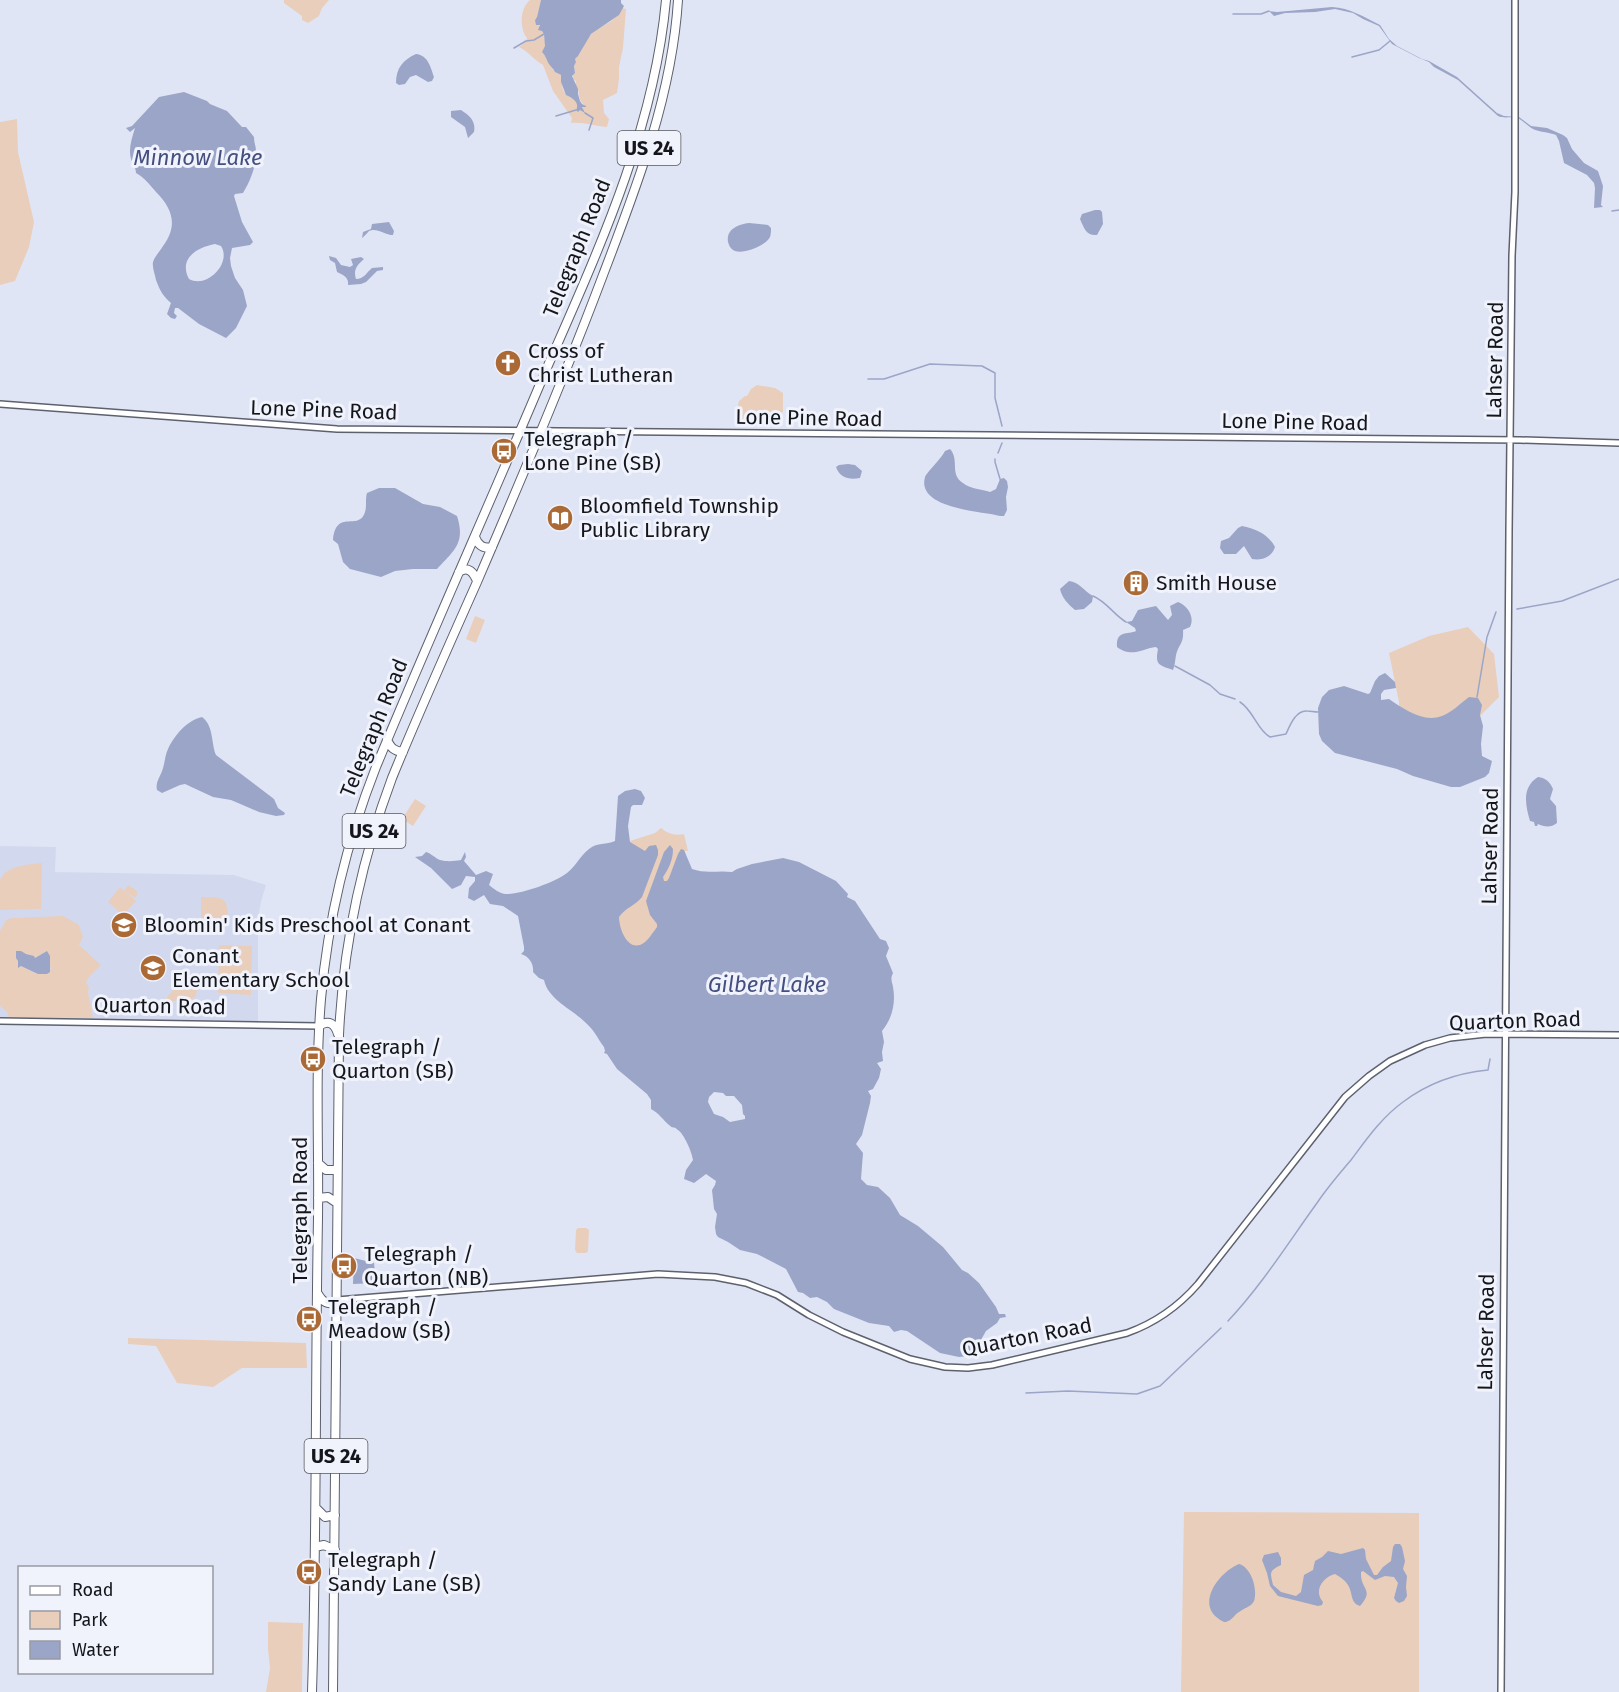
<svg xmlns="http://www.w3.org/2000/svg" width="1619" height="1692" viewBox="0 0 1619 1692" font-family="'Fira Sans',sans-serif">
<rect width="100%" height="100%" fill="#e0e5f5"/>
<path fill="#d2d9ef" d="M 0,846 L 56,847 L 55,872 L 234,875 L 266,885 L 261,902 L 258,918 L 258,1024 L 0,1018 Z"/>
<path fill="#e9cebb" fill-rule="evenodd" d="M 284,0 L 329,0 L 322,8 L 319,16 L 308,23 L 302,20 L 302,16 L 284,3 Z
M 530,0 L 541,0 L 537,17 L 535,19 C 538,25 543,29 544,36 C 548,49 545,69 561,75 C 562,81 561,91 567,95 C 573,100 575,96 578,106 L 576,110 L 582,109 L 583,106 L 586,107 C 578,99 580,98 578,89 L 576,86 L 576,81 L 573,79 L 573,75 L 575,73 L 574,65 L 576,62 L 575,59 C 583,52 585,38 594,32 C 604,24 617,21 622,8 L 626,9 L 623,48 L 619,67 L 619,79 L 617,93 L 603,100 L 604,113 L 609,119 L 607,127 C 595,126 583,122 571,123 L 572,118 L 553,91 L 543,65 C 534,60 529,52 519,47 L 526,42 L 527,38 C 519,28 520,8 530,0 Z
M 17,119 L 18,152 L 34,222 L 29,247 L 15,281 L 0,285 L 0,122 Z
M 757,385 L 775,388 L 783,393 L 783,411 C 774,425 757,422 742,421 L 736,414 L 739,401 L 745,396 L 747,396 L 751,389 Z
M 475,616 L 485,620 L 476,643 L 466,639 Z
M 1468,627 L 1494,654 L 1499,697 L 1470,726 L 1399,723 L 1399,702 L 1389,653 L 1429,636 Z
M 415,799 L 426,806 L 413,826 L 402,819 Z
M 661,828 C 668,834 675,836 684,834 L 688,851 L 685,851 L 654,959 L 608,935 L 630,841 L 655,833 Z
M 42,863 L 41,909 L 0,910 C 0,900 0,889 0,881 C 3,866 30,864 42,863 Z
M 128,885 L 137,891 L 138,894 L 135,898 L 124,890 L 136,901 L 123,915 L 108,902 L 120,887 L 124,891 Z
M 201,897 C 227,897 228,898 228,924 L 201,924 Z
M 63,916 L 79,925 L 83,937 L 79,945 L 101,965 L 89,977 L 86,982 L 89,988 L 88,992 L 93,1018 L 9,1017 L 7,1012 L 0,1006 L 0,931 L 6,920 L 12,918 ZM 47,951 L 51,969 L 47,974 L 35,973 L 21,966 L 18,967 L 18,961 L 29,954 L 34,958 Z
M 219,945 L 252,946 L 251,995 L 218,993 Z
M 182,979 L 193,985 L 197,990 L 196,996 L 192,999 L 163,1002 Z
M 578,1228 L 586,1228 L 589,1230 L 588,1251 L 586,1253 L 577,1253 L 575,1250 L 576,1230 Z
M 128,1338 L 306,1343 L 307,1368 L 242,1368 L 213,1387 L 177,1383 L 156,1346 L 128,1344 Z
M 1184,1512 L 1419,1513 L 1419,1692 L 1181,1692 Z
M 268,1622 L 303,1623 L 302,1692 L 266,1692 L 270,1668 L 268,1649 Z"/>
<path fill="#9ba5c7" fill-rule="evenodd" d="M 541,0 L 621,0 L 621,3 L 624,6 L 619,15 L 591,34 L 578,56 L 575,59 L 576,62 L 574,66 L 575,73 L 572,76 L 578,89 L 578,94 L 580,101 L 582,104 L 586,106 L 586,107 L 582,107 L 585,113 L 580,110 L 578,112 L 576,110 C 580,103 573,98 566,95 L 561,82 L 561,75 L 555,72 C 553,68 551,67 549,64 C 546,59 546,56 542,52 L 545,46 L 544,34 L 542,31 L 538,30 L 540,25 L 536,25 L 535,20 L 537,17 Z
M 1332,7 C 1350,8 1364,17 1380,25 L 1389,39 L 1397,46 L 1422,59 L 1429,61 L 1457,77 L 1497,113 L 1504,116 L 1519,117 L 1531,126 L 1547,128 L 1563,135 L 1567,138 L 1572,149 L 1584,163 L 1598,171 L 1603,186 L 1601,205 L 1603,207 L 1594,208 L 1595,188 L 1594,183 L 1587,175 L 1564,163 L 1559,141 L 1556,135 C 1548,132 1539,132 1533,129 C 1527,126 1523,120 1517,118 C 1510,116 1505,119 1498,116 L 1458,80 L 1434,67 L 1429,62 L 1419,58 L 1392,44 L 1379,26 L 1363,19 L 1353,13 L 1335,9 L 1315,12 L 1285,13 L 1274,16 L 1269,11 L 1277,12 Z
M 416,54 C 428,55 431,68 434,77 L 432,81 L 428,82 L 416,75 L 410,77 L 405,84 L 399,85 L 396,83 C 396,68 403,60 416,54 Z
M 184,92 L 207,101 L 210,104 L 227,111 L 242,127 L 246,127 L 254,137 C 254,143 256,146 256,151 C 257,165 250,182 243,193 L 235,194 L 234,196 L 242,222 L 253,242 L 250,245 L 232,248 L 230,258 L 231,266 L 235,278 L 243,290 L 247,306 L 236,328 L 226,338 L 199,324 L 178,308 L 175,308 L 174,313 L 177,316 L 175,319 L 171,318 L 167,314 L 171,303 C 163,296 160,291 156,280 C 155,274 152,268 153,262 C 155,256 160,251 163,246 C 178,226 173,209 156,192 C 150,185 144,177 136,173 C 136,168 133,164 131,159 C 128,149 132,138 135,128 L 130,132 L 126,128 L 132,126 L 159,97 ZM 215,244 L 221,246 C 232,263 207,289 189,279 C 178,258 198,247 215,244 Z
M 461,110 C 470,116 476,121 474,132 L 468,138 L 465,127 L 451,117 L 451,111 Z
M 1095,210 L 1100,210 L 1102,212 L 1103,224 L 1097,235 C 1086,236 1084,228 1080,219 L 1082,214 Z
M 389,222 L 394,231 L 393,235 C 385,235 376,227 369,231 C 367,233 365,236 362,238 L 363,232 L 371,229 L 372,224 Z
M 749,223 L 768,225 L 771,228 C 771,231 771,234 770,237 C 767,245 741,256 733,250 C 730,248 729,245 728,242 C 726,229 739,224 749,223 Z
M 329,256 L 336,258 L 341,265 L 350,267 L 353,265 L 351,259 L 361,257 L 364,259 C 357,265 353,270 356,279 C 364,279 366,273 372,268 L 383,267 L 383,270 L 377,271 L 366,282 L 361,284 L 348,285 C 349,277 343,275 337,272 L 335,263 L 330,260 Z
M 950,449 C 960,460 949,474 963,483 C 970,489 982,489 990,492 L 996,489 L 1000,479 L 1004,478 L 1007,481 L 1008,487 L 1006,497 L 1007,510 L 1004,516 L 1000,516 C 982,511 916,509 925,477 C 927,472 941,459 945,451 Z
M 848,464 L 855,465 L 862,471 L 860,478 C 849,480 840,478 836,467 L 839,465 Z
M 379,488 L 395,488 L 423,504 L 440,507 L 457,516 C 466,544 453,551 437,569 L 413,569 L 395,571 L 381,577 L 350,569 L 343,562 L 338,544 L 333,540 C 336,508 359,532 365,512 C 367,506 365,499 367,493 Z
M 1242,526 C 1256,529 1268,534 1275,547 C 1272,557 1262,561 1252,559 L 1244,546 L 1236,554 L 1224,554 L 1220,548 L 1221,541 L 1229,538 L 1238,528 Z
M 1069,581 C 1079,582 1084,591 1093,596 L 1092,602 L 1084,609 L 1075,610 C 1068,604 1062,598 1060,589 Z
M 1178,602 C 1188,606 1195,617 1190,627 L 1183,630 C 1184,644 1179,643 1176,655 C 1175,661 1175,665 1173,670 C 1158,665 1155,665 1158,649 L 1156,647 C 1141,649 1132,658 1117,647 C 1116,630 1127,635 1136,631 L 1135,628 L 1126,622 L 1132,621 L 1138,610 L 1156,606 L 1168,620 L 1172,615 L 1170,606 Z
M 1385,673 L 1395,682 L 1396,688 L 1384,690 L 1381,694 L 1381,700 L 1389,699 C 1404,709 1423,723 1442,716 C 1451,713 1461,703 1469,697 L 1478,698 L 1482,705 L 1480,715 L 1483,726 L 1481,744 L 1482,756 L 1492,761 L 1489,773 L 1485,777 L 1460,787 L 1451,787 L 1413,776 L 1397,769 L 1335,753 L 1322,741 L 1319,734 L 1318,708 L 1322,697 L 1329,690 L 1344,686 L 1368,694 L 1370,693 L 1375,681 L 1379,676 Z
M 202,717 C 214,726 211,743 216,755 L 274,799 L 278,808 L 285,813 L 284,815 L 276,816 L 259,812 L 231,800 L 213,797 L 185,784 L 180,785 L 162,793 L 157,790 C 155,782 161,776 163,768 C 165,762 165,755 168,749 C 174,736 187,720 202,717 Z
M 1538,777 C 1546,778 1550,782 1553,789 L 1550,799 L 1556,806 L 1557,823 C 1551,828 1544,827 1538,824 L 1537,826 L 1535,826 L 1534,822 L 1530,821 C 1525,804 1522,787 1538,777 Z
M 635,789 L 641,791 L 645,798 L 642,805 L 633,805 L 631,807 L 628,826 L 630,842 L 645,851 L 649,846 L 656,845 L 658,850 L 658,855 L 642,897 C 636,905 625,908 619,917 C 619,927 626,949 640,945 C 647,943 653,932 657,927 L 657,924 L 650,915 L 646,901 L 664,852 L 670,845 L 673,849 C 673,860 669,868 663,877 L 664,881 L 667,881 L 669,878 L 678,854 L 681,849 L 684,850 L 692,869 C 706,874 718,870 732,872 L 737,869 L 752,864 L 783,858 L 799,862 L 836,881 L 848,894 L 847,897 L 855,901 L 880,939 L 886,941 L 889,948 L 886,956 L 893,973 C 890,979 892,981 893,987 C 896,1003 892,1019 882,1031 L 884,1042 L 882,1052 L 883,1061 L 877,1063 L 881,1069 L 879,1078 L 873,1089 L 868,1091 L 871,1096 L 870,1103 L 862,1135 L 856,1144 L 863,1153 L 861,1179 L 867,1185 L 878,1187 L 890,1198 L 900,1215 L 918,1226 L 943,1247 L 962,1270 L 968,1273 L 979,1283 L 996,1307 L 999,1314 L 1005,1314 L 1006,1317 L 1000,1318 L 997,1323 L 986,1331 L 982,1338 L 978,1351 L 969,1356 L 959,1357 L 940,1353 L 907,1331 L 901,1330 L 894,1332 L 889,1326 L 869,1323 L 834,1309 L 827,1302 L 817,1297 L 810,1298 L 803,1293 L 798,1292 L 786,1269 L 757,1254 L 740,1250 L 728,1242 L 718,1237 L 716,1234 L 715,1227 L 717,1214 L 714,1209 L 712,1190 L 715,1185 L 716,1181 L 706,1174 L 694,1183 L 684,1179 L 686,1170 L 693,1160 C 692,1152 684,1134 678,1130 C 672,1125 675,1130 669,1125 C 663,1120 659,1113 651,1109 L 651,1100 L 647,1094 L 617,1069 L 607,1054 L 604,1053 L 605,1051 L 604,1047 C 598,1039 594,1030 587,1024 C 574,1010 548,1000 544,980 L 539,978 L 533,972 C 534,964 529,956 521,954 L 524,951 L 524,947 L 518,916 L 503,906 L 490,904 L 484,895 L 474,901 L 468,898 L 469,888 L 475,881 L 475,877 L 466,876 L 461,885 L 452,889 L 431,868 L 415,857 L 422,856 L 426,852 C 432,854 435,858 440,860 C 448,862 454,861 461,860 L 465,852 L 466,857 L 464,861 L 476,875 L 486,871 L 493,874 L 489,885 C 494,889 499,893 505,894 C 519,895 556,882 567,873 C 576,866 580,856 589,849 C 598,842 606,845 615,841 L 618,796 L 625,791 ZM 714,1092 L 723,1093 L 726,1096 L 734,1096 L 742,1105 L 743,1114 L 745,1116 L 745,1119 L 730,1122 L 723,1117 L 714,1114 L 708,1102 L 709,1097 Z
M 16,951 L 21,951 L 26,954 L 34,956 L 35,958 L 47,951 L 50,956 L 50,972 L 47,974 L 38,974 L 21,966 L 18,968 L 18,961 L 16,958 Z
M 354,1258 L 374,1263 L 376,1283 L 353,1284 Z
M 1395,1544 L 1400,1544 L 1402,1547 L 1405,1561 L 1403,1569 L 1407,1576 L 1406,1587 L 1407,1596 L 1404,1601 L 1399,1603 L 1396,1601 L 1394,1598 L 1398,1583 L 1394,1577 L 1385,1576 L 1375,1580 L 1363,1571 L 1361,1572 C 1360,1590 1375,1589 1360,1606 C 1350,1603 1353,1593 1348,1585 C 1345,1580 1340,1577 1335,1574 C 1323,1577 1313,1591 1323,1602 L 1322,1605 L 1318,1606 L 1278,1596 L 1270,1586 L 1267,1573 L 1262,1560 L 1264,1555 L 1278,1552 L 1281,1558 L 1281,1565 C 1269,1571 1270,1572 1273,1585 L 1281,1592 L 1296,1596 L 1301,1592 L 1304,1575 L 1313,1570 L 1315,1561 L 1322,1557 L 1328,1551 L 1341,1554 L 1363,1548 L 1365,1550 L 1366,1559 L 1374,1575 L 1377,1575 L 1383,1567 L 1391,1561 L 1393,1547 Z
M 1239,1564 C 1251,1567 1258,1589 1254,1601 C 1251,1607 1244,1608 1239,1612 C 1235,1614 1232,1620 1228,1621 C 1227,1622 1225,1622 1224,1622 C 1193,1608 1217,1573 1239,1564 Z"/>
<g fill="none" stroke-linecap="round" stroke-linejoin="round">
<path stroke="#9ba5c7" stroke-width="1.5" d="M 1233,14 L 1261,14 L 1269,11
M 514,48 L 526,41 L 534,40 L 544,34
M 1352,57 L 1379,50 L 1390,41
M 585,113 L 593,118 L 589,130
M 556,116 L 576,110
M 1612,211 L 1619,210
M 868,379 L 884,379 L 930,364 L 982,366 L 995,373 L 995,398 L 1002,426
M 998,453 L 1002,443
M 995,459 L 995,462 L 1000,479
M 1093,596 C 1107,602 1114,615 1126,622
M 1517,609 L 1562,601 L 1619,579
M 1175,666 L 1210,685 L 1220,694 L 1235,699
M 1477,697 L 1487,637 L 1496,612
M 1240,702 C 1254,711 1257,730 1270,737 L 1286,734 C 1290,725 1296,710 1307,711 C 1311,711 1314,712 1318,712
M 1228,1321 C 1262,1285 1288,1243 1317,1203 C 1327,1188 1339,1174 1351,1160 C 1366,1140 1382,1117 1403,1102 C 1428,1083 1457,1073 1488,1070 L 1490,1059
M 1026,1393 L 1068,1391 L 1137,1394 L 1160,1386 L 1221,1328"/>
<defs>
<path id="secondary" d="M 0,404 L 337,429 L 1520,440 L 1619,443
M 0,1021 L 319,1026
M 337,1300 L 658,1274 L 715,1277 L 746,1283 L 777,1295 L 809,1315 L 843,1332 L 910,1359 L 945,1367 L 968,1368 L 992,1365 L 1127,1333 C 1155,1323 1178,1307 1198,1284 L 1345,1097 L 1369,1076 L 1390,1061 L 1425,1045 L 1450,1038 L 1486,1034 L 1619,1035
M 1501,1692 L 1509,532 L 1512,256 L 1515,192 L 1515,0"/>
<path id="highway" d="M 475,537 C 478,545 483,549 492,547
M 459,572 C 468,565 474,573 477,581
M 387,740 C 391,748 394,751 403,752
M 319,1026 C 329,1019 335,1024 338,1034
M 318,1163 L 326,1170 L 337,1170
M 318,1198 L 328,1197 L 337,1203
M 318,1294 C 322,1301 328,1307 337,1300
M 316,1508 L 325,1517 L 335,1515
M 315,1547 L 324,1545 L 335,1550
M 312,1692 C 317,1534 315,1377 318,1219 C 319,1146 315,1072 321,999 C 328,919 347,841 376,767 C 431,634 490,503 546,370 C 598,251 654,131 666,0
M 333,1692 L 339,1035 C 343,947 361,861 392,778 C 419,712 448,647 477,582 C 521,480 564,379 603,275 C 637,186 672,96 678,0"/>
</defs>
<use href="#secondary" stroke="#5d616e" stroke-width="8"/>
<use href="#highway" stroke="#5d616e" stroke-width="10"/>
<use href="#secondary" stroke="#fff" stroke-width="5"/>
<use href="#highway" stroke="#fff" stroke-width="8"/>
</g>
<defs>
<symbol id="church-disc" viewBox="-11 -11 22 22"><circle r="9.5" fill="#ab6a35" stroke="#f0f2fc"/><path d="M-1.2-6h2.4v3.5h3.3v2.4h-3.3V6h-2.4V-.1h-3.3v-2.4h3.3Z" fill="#fff"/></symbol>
<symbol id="bus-disc" viewBox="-11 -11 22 22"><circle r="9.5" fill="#ab6a35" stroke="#f0f2fc"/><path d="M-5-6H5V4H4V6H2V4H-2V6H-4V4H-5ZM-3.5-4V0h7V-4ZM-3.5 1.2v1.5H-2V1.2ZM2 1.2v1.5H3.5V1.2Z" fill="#fff"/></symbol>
<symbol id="library-disc" viewBox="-11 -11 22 22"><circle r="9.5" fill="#ab6a35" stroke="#f0f2fc"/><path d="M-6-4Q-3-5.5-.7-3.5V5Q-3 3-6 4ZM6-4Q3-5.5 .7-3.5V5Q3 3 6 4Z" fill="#fff"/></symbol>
<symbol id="building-disc" viewBox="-11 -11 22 22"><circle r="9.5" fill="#ab6a35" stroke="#f0f2fc"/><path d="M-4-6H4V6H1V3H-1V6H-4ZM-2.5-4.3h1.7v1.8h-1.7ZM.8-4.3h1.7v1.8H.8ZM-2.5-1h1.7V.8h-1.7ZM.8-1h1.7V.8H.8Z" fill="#fff"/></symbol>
<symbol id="school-disc" viewBox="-11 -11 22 22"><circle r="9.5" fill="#ab6a35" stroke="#f0f2fc"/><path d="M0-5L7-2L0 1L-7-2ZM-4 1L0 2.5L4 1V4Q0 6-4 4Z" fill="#fff"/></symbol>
</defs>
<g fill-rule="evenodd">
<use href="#church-disc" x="493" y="348" width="30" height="30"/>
<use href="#bus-disc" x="489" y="436" width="30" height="30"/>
<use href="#library-disc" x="545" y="503" width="30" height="30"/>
<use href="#building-disc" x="1121" y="568" width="30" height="30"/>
<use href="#school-disc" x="109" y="910" width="30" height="30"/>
<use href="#school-disc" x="138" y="953" width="30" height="30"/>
<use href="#bus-disc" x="298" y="1044" width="30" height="30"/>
<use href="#bus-disc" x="329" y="1251" width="30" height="30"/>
<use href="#bus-disc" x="294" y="1304" width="30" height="30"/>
<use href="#bus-disc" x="294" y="1557" width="30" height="30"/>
</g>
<g text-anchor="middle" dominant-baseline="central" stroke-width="6" stroke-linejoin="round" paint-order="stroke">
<g fill="#f0f2fc" stroke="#56585e" stroke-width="1.5">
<rect x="617.5" y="131" width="63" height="34" rx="4.5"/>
<rect x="342.5" y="814" width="63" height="34" rx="4.5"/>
<rect x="304.5" y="1439" width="63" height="34" rx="4.5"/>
</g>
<g font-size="20" font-weight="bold" fill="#14161b">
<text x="649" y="148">US 24</text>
<text x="374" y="831">US 24</text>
<text x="336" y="1456">US 24</text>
</g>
<g font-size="21" fill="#14161b" stroke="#f0f2fc">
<text transform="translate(577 248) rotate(-68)">Telegraph Road</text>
<text transform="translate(1495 360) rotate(-89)">Lahser Road</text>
<text transform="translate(324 410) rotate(2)">Lone Pine Road</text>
<text transform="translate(809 418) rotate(1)">Lone Pine Road</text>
<text transform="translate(1295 422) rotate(1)">Lone Pine Road</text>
<text transform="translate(374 728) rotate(-68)">Telegraph Road</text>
<text transform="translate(1490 846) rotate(-89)">Lahser Road</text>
<text transform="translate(160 1006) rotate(1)">Quarton Road</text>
<text transform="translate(1515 1021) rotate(-2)">Quarton Road</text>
<text transform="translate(300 1210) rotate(-90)">Telegraph Road</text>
<text transform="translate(1486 1332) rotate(-89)">Lahser Road</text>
<text transform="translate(1027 1337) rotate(-11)">Quarton Road</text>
</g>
<g font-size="21" fill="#14161b" stroke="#f0f2fc" text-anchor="start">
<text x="528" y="351">Cross of<tspan x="528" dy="24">Christ Lutheran</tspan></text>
<text x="524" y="439">Telegraph /<tspan x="524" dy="24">Lone Pine (SB)</tspan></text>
<text x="580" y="506">Bloomfield Township<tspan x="580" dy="24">Public Library</tspan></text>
<text x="1156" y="583">Smith House</text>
<text x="144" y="925">Bloomin' Kids Preschool at Conant</text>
<text x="172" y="956">Conant<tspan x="172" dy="24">Elementary School</tspan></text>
<text x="332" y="1047">Telegraph /<tspan x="332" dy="24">Quarton (SB)</tspan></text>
<text x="364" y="1254">Telegraph /<tspan x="364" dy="24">Quarton (NB)</tspan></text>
<text x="328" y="1307">Telegraph /<tspan x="328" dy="24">Meadow (SB)</tspan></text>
<text x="328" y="1560">Telegraph /<tspan x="328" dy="24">Sandy Lane (SB)</tspan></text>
</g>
<g font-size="22" font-style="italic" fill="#444f7f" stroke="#f0f2fc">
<text x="198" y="157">Minnow Lake</text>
<text x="767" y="984">Gilbert Lake</text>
</g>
</g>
<rect x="18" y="1566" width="195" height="108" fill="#f0f2fc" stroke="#989aa2" stroke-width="1.5"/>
<rect x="30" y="1586" width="30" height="9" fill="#ffffff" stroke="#989aa2" stroke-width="1.5"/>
<text x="72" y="1596" font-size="18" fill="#14161b">Road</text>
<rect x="30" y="1611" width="30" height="18" fill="#e9cebb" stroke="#989aa2" stroke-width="1.5"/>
<text x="72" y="1626" font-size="18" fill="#14161b">Park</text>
<rect x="30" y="1641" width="30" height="18" fill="#9ba5c7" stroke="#989aa2" stroke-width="1.5"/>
<text x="72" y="1656" font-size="18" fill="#14161b">Water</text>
</svg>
